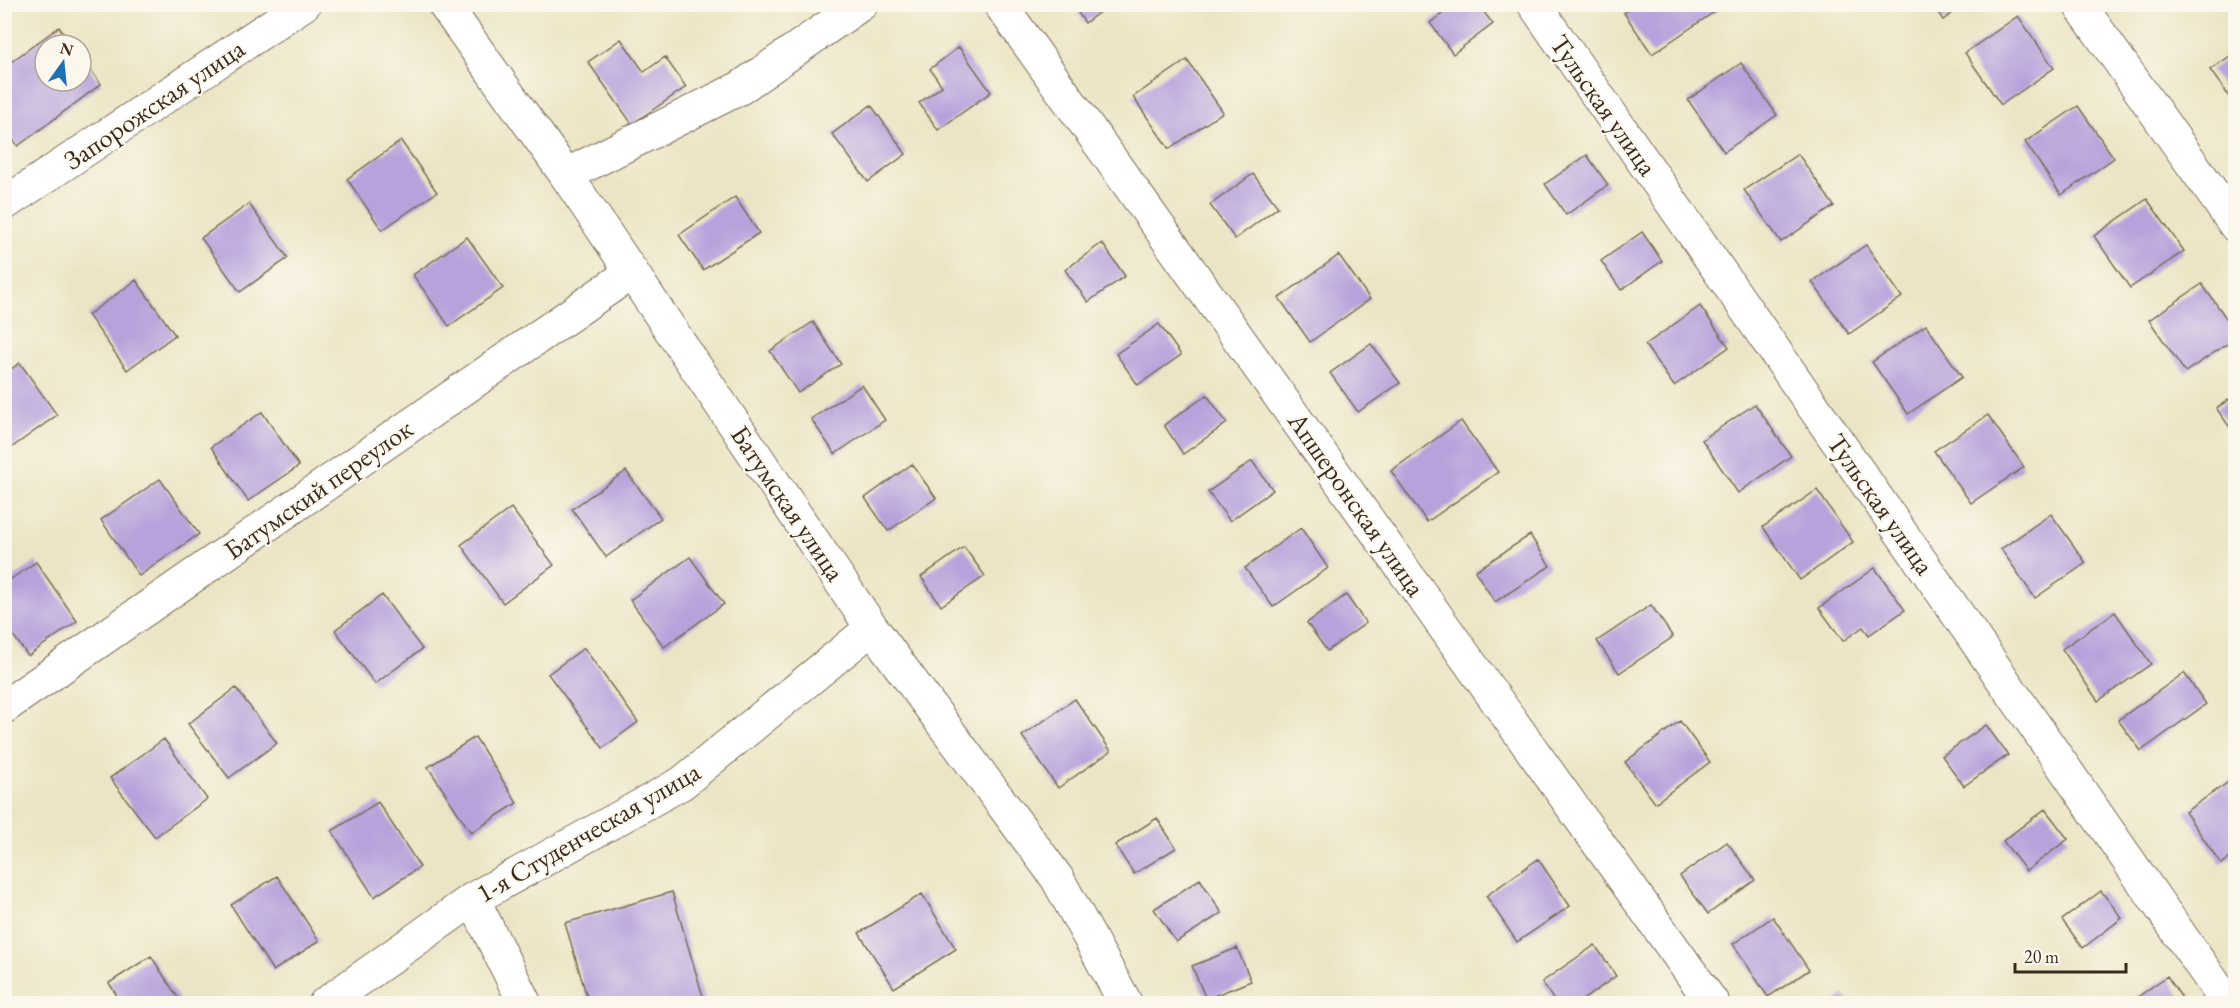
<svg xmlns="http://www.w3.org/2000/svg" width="2240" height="1008" viewBox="0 0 2240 1008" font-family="'EB Garamond',serif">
<rect width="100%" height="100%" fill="#fbf7ec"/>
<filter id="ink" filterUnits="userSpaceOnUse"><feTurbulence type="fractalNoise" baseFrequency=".0167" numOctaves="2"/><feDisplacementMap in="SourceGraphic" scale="12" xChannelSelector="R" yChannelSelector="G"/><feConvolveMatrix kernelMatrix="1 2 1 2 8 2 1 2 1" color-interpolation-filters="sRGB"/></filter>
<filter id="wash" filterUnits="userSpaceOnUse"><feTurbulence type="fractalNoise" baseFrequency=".008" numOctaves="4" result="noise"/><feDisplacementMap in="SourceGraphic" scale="24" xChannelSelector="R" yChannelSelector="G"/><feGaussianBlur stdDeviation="1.35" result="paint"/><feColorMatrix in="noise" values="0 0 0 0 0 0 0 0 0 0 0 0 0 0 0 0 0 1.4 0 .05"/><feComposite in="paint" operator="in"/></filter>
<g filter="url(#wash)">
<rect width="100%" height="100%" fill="#ece5c5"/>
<g id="blocks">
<path fill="#b7a2db" d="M 1072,4 L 1110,4 L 1085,23 Z
M 1455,4 L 1478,4 L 1493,24 L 1453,54 L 1430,23 Z
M 1637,4 L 1722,4 L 1723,6 L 1652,54 L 1624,13 Z
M 1932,4 L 1965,4 L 1943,20 Z
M 2018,16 L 2054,68 L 2001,105 L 1965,53 Z
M 59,27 L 72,45 L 45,45 L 45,81 L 81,81 L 81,57 L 101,84 L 18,146 L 4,129 L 4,67 Z
M 621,39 L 644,72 L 665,57 L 686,87 L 632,124 L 588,62 Z
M 959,47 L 991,92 L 938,130 L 919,103 L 942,86 L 930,69 Z
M 2236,52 L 2236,106 L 2210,70 Z
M 1187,60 L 1223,112 L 1169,149 L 1133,97 Z
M 1741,63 L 1777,115 L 1724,152 L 1688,100 Z
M 871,105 L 906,154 L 868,182 L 832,134 Z
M 2078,106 L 2114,158 L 2061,195 L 2025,142 Z
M 401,141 L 437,192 L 382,230 L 347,179 Z
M 1798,154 L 1834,206 L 1781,242 L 1744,190 Z
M 1587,155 L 1608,185 L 1566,215 L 1545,184 Z
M 1253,174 L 1278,207 L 1235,239 L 1210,205 Z
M 735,197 L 759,233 L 703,270 L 679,235 Z
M 2147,199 L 2184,251 L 2130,288 L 2094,236 Z
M 249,204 L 288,258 L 240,292 L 201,238 Z
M 1642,232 L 1662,261 L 1621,290 L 1601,261 Z
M 467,237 L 503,288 L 449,326 L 413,275 Z
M 1102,243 L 1125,276 L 1088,302 L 1065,270 Z
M 1866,245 L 1902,297 L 1849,334 L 1812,282 Z
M 1339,255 L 1370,299 L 1310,342 L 1279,298 Z
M 136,280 L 175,335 L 127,370 L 88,315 Z
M 2202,284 L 2236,332 L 2236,338 L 2185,372 L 2149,320 Z
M 1700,306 L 1729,347 L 1674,386 L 1645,345 Z
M 813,322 L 841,364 L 798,393 L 770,351 Z
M 1159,324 L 1181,355 L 1138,385 L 1116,354 Z
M 1926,325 L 1962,377 L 1908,414 L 1872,362 Z
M 1371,344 L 1400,383 L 1358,412 L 1330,373 Z
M 20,363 L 57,415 L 11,448 L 4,438 L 4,374 Z
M 862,385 L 885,420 L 835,454 L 811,419 Z
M 1207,395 L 1227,423 L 1183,454 L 1164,425 Z
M 2236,395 L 2236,436 L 2216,408 Z
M 1755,404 L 1791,456 L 1738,493 L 1702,440 Z
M 262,412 L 299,466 L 248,501 L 211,447 Z
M 1988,415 L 2024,467 L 1971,503 L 1934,451 Z
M 1461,421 L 1498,472 L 1427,522 L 1391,471 Z
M 1252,461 L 1273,490 L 1230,521 L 1208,492 Z
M 912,464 L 936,498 L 888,531 L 865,498 Z
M 626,471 L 661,518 L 606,557 L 572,509 Z
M 160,479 L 199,534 L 139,576 L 101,520 Z
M 1817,490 L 1853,542 L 1800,580 L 1763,527 Z
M 511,508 L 554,565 L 503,603 L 461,545 Z
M 2051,514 L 2086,563 L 2035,598 L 2001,549 Z
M 1301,528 L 1328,568 L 1273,607 L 1245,568 Z
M 1530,535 L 1550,566 L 1495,602 L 1475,571 Z
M 964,547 L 985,576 L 941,606 L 921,577 Z
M 690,557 L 724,604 L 664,647 L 630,600 Z
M 36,562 L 77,621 L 28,656 L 4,623 L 4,584 Z
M 1875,568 L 1905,610 L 1869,635 L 1863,627 L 1843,641 L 1819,608 Z
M 382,595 L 422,649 L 375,684 L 335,630 Z
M 1346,595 L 1366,623 L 1327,651 L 1307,623 Z
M 1651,605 L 1673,637 L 1619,673 L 1597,641 Z
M 2115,612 L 2151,664 L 2098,701 L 2062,649 Z
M 584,648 L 638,722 L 603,748 L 548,674 Z
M 2184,673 L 2206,704 L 2141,751 L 2118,720 Z
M 236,688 L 277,743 L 229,778 L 188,724 Z
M 1075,699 L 1111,751 L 1058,788 L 1022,736 Z
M 1680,721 L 1710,762 L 1655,803 L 1625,762 Z
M 1986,725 L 2008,755 L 1964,786 L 1942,756 Z
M 475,737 L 517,803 L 471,833 L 428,767 Z
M 164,739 L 207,799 L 155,837 L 110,778 Z
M 2236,777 L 2236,854 L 2221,864 L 2185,812 Z
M 378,802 L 420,867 L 374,897 L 332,831 Z
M 2045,809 L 2068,839 L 2026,871 L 2003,841 Z
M 1157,818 L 1176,848 L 1134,874 L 1115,845 Z
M 1727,842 L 1755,880 L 1708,914 L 1680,876 Z
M 1538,859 L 1570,906 L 1517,942 L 1486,896 Z
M 277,876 L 319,941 L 273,971 L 231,905 Z
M 1200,879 L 1222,913 L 1176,942 L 1154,909 Z
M 2101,891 L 2122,918 L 2083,948 L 2062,920 Z
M 672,892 L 704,1000 L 692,1004 L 589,1004 L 565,923 Z
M 922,894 L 956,949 L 894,988 L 859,933 Z
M 1773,917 L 1809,970 L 1768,997 L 1733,944 Z
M 1595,945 L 1616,976 L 1577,1004 L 1556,1004 L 1542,982 Z
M 1237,948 L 1251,981 L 1206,999 L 1192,966 Z
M 151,956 L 182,1004 L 122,1004 L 109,983 Z
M 2167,976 L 2186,1004 L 2128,1004 Z
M 1844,995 L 1850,1004 L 1832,1004 Z"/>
</g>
</g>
<g filter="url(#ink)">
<use href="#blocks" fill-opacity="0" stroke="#796b58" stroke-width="1.5"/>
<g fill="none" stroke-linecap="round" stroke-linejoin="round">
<defs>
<path id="street" d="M 444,4 L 566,175 L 872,628 L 1057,878 L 1126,1004
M 1000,4 L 1713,1004
M 1534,4 L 2228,1004
M 2079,4 L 2236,226
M 566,175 L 740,88 L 861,4
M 4,204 L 304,4
M 4,707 L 632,272
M 473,899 L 525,1004
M 325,1004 L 473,899 L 682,783 L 872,628"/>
</defs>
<use href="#street" stroke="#796b58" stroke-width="35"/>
<use href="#street" stroke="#fff" stroke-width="33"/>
</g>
</g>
<g text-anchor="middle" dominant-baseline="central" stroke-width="4.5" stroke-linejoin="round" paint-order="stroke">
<g font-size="27" fill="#3b2a1e" stroke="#fbf7ec">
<text transform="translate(154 104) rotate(-34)">Запорожская улица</text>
<text transform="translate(1604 105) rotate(55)">Тульская улица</text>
<text transform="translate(318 489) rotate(-35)">Батумский переулок</text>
<text transform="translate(788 503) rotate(56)">Батумская улица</text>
<text transform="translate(1357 504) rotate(55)">Апшеронская улица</text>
<text transform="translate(1881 504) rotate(55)">Тульская улица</text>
<text transform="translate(588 832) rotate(-30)">1-я Студенческая улица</text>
</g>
</g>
<rect width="2240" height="1008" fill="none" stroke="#fbf7ec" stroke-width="24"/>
<g transform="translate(63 63) rotate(15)"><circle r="28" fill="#fbf7ec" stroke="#aea59a" stroke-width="1.5"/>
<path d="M0-4.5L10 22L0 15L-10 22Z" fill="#1f6fb2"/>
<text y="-9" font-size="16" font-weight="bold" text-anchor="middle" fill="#3b2a1e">N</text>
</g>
<path d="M2015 963v9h111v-9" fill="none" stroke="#3b2a1e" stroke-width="3"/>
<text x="2024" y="963" font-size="18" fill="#3b2a1e" stroke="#fbf7ec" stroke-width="4.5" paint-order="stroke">20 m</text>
</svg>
